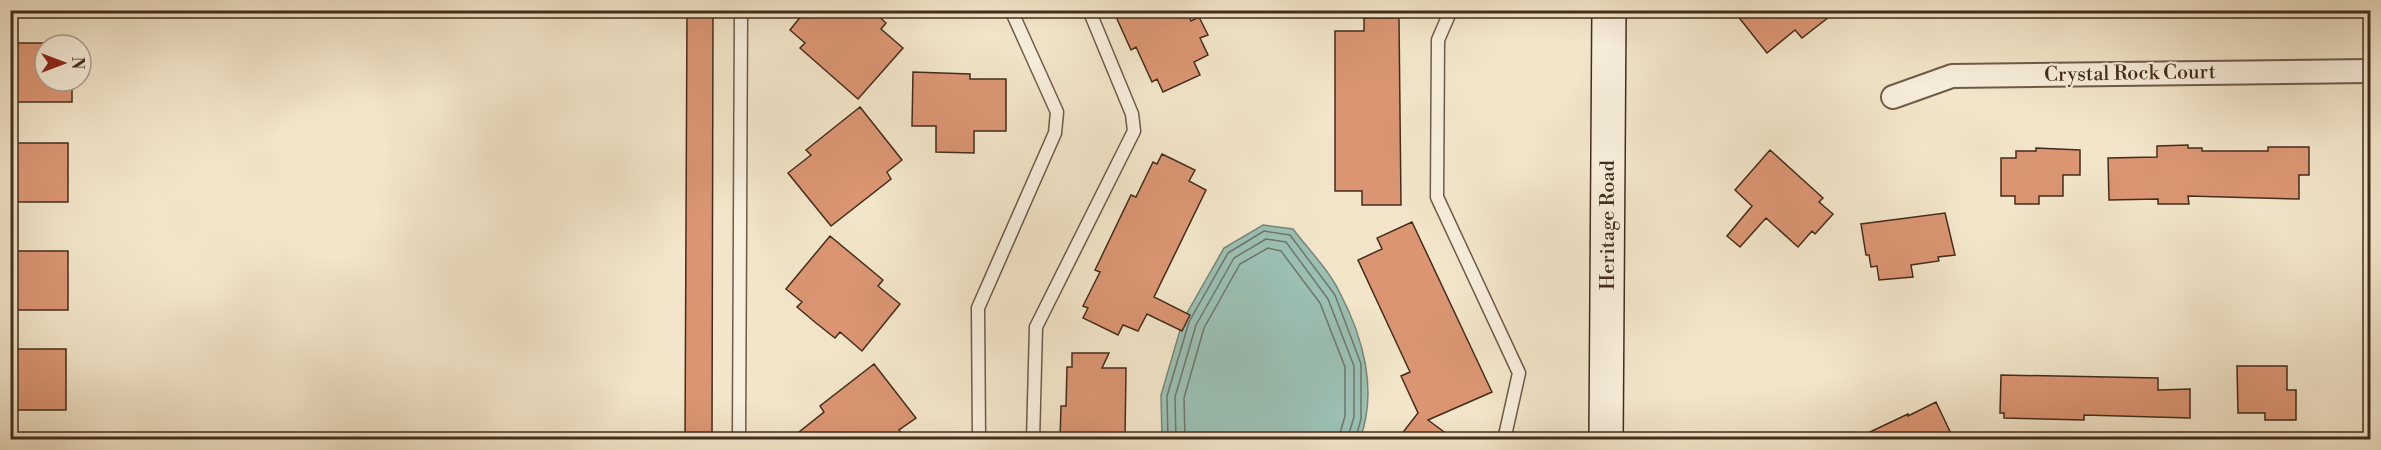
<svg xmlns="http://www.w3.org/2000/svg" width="2381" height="450" viewBox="0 0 2381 450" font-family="'Libre Bodoni',serif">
<rect width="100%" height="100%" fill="#f2e5c9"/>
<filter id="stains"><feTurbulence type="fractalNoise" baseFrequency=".00333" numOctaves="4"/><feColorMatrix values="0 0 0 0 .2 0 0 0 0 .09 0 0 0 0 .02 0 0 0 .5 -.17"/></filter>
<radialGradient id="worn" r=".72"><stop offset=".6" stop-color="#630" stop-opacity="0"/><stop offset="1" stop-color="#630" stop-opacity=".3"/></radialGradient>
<path fill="#9bbfb3" stroke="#788577" stroke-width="1.5" d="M 1263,225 L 1293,229 C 1308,249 1329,270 1340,293 C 1363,337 1378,391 1360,439 L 1162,439 L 1161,395 L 1183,320 L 1224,248 Z"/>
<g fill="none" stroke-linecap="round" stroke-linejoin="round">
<path stroke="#6f7668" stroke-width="1.5" d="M 1168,440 L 1167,396 L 1189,322 L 1228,253 L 1264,231 L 1290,235 L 1335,295 L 1361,364 L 1361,419 L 1355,440
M 1176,440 L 1175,397 L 1196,325 L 1234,258 L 1266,239 L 1286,242 L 1328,299 L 1354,366 L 1354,417 L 1347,440
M 1185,440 L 1184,398 L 1204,328 L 1240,264 L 1268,248 L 1281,251 L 1320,303 L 1345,367 L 1345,416 L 1338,440"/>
</g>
<path fill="#db9573" stroke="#432d1d" stroke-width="1.5" d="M 687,10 L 713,10 L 712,440 L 685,440 Z
M 806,10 L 872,10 L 886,23 L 881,29 L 903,48 L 858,99 L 800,48 L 805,43 L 790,30 Z
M 1113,10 L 1186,10 L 1191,21 L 1199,17 L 1208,35 L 1200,38 L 1208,55 L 1194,62 L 1200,75 L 1163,92 L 1157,79 L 1152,82 L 1136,47 L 1131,50 Z
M 1733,10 L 1838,10 L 1802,38 L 1795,30 L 1767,53 Z
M 1364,18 L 1399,18 L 1401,205 L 1362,205 L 1362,191 L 1335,191 L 1335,31 L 1364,31 Z
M 10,43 L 73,43 L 45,45 L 45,81 L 72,81 L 72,102 L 10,102 Z
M 913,72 L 970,74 L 970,79 L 1006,79 L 1006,131 L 974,131 L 974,153 L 936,152 L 936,126 L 912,126 Z
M 860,107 L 902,160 L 887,172 L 891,179 L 831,226 L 788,173 L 811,155 L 806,150 Z
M 10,143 L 68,143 L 68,202 L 10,202 Z
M 2188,145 L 2188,148 L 2202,148 L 2202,151 L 2268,151 L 2268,147 L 2309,147 L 2309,175 L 2299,175 L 2299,199 L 2188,196 L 2189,204 L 2158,204 L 2158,199 L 2109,200 L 2108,158 L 2157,157 L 2157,146 Z
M 2036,148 L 2080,150 L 2080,175 L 2063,175 L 2063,196 L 2039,196 L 2039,204 L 2015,204 L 2015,196 L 2001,196 L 2001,158 L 2016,158 L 2016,151 L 2036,151 Z
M 1770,150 L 1823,198 L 1819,202 L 1833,214 L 1815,234 L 1812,231 L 1798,247 L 1766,218 L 1740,247 L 1727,236 L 1752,206 L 1735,190 Z
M 1162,154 L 1195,170 L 1189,181 L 1206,190 L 1154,297 L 1190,315 L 1182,331 L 1147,314 L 1138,331 L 1123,325 L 1118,335 L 1083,318 L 1088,308 L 1083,306 L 1100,272 L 1095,270 L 1131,195 L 1136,197 L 1153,162 L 1157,164 Z
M 1945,213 L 1955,255 L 1938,257 L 1939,261 L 1911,265 L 1913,277 L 1879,280 L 1877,266 L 1871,267 L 1869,255 L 1866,255 L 1861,224 Z
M 1412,222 L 1492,392 L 1428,420 L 1455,440 L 1397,440 L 1418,413 L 1401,376 L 1410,372 L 1358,260 L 1382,249 L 1377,238 Z
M 830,236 L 883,280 L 878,286 L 900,304 L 862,351 L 840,332 L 835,338 L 816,323 L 797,307 L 802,302 L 786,289 Z
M 10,251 L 68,251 L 68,310 L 10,310 Z
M 10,349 L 66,349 L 66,410 L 10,410 Z
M 1072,353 L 1109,353 L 1102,368 L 1126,368 L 1125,440 L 1060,440 L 1061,406 L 1066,406 L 1067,367 L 1072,367 Z
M 874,364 L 916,418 L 899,430 L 907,440 L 789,440 L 824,412 L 820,406 Z
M 2237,366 L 2287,366 L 2287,390 L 2296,390 L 2296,420 L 2265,420 L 2265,413 L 2238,413 Z
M 2001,375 L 2158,378 L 2158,390 L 2190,389 L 2190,418 L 2084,415 L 2084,420 L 2004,418 L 2004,413 L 2000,413 Z
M 1936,402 L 1954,440 L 1853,440 L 1908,414 L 1908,416 Z"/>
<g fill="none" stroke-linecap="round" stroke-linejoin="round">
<defs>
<path id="service" d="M 1451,10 L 1438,40 L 1437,197 L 1519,373 L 1504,440
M 739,440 L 741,10
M 979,440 L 978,308 L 1055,133 L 1057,112 L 1011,10
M 1033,440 L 1036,327 L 1134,131 L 1132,114 L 1089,10"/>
<path id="minor" d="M 1893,97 L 1952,76 L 2370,71"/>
<path id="secondary" d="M 1606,440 L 1609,10"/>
</defs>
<use href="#service" stroke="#6f5b48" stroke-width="15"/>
<use href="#minor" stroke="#6f5b48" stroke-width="26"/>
<use href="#secondary" stroke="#432d1d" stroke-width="36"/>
<use href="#service" stroke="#f7eedc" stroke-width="12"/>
<use href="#minor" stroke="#f7eedc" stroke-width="22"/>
<use href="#secondary" stroke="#f7eedc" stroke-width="33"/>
</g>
<g text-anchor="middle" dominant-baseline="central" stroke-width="4.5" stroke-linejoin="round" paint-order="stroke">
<g font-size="20" fill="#432d1d" stroke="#f7eedc">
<text transform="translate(2130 74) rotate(-1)">Crystal Rock Court</text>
<text transform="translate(1608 225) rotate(-90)">Heritage Road</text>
</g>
</g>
<rect width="2381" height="450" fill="none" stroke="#f2e5c9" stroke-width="36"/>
<rect x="12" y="12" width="2357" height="426" fill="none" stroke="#432d1d" stroke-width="3"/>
<rect x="18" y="18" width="2345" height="414" fill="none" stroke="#432d1d" stroke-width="1.5"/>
<g transform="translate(63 63) rotate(90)"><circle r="28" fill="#f7eedc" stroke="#afa190" stroke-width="1.5"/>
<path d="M0-4.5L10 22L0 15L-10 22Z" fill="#8f2418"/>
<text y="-9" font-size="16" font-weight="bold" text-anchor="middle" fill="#432d1d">N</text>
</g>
<rect width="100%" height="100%" filter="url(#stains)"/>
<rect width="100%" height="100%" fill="url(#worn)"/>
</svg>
